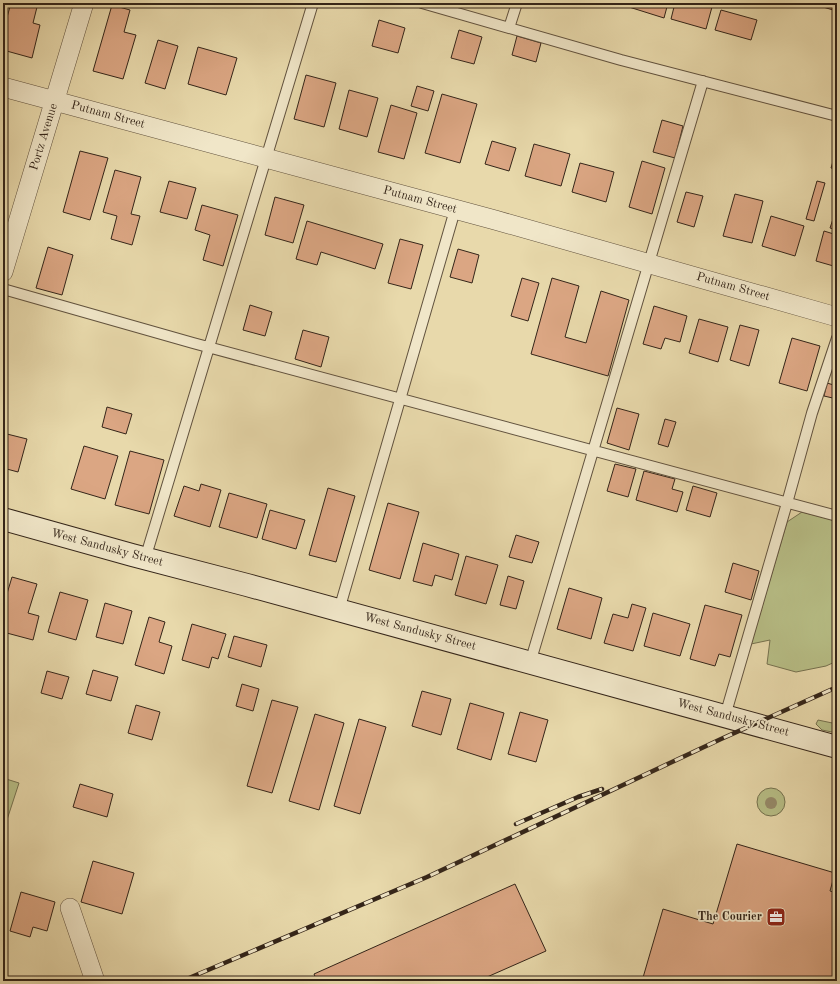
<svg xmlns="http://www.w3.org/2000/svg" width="840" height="984" viewBox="0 0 840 984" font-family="'Old Standard TT',serif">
<rect width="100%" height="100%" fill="#e8d9ab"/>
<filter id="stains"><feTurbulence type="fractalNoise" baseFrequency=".005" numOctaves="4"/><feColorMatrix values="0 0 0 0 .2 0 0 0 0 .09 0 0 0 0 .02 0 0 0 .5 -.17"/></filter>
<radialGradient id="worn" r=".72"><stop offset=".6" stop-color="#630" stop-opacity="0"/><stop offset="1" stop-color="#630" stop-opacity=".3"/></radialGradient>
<path fill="#b8bf87" stroke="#767250" d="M 802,512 L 837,521 L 837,661 L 826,666 L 796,672 L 767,664 L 770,640 L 751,644 L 787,522 Z
M 818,720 L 837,724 L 837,733 L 822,730 L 816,724 Z
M 3,778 L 19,783 L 3,832 Z
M757 802a14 14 0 1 1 28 0a14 14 0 1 1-28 0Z"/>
<path fill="#dba683" stroke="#342519" d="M 11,3 L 38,3 L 33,23 L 40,25 L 32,58 L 3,50 L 3,32 Z
M 631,3 L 668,3 L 664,18 L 629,7 Z
M 675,3 L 698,3 L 712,7 L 706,29 L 671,19 Z
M 810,3 L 835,3 L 833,10 Z
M 112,5 L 130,10 L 124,32 L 136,35 L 123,79 L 93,71 Z
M 721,10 L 757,20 L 751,40 L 715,30 Z
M 379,20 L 405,28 L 398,53 L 372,46 Z
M 459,30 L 482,37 L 474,64 L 451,58 Z
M 517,36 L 541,43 L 536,62 L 512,55 Z
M 158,40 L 178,46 L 165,89 L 145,83 Z
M 198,47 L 237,58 L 226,95 L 188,84 Z
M 306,75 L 336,83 L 324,127 L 294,119 Z
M 417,86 L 434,91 L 428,111 L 411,106 Z
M 349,90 L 378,98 L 367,137 L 339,129 Z
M 442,94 L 477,104 L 460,163 L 425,153 Z
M 391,105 L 417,113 L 404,159 L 378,152 Z
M 662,120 L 683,126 L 675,158 L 653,152 Z
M 492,141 L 516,148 L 509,171 L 485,164 Z
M 534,144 L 570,154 L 561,186 L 525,176 Z
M 837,148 L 837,169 L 831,168 Z
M 80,151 L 108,158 L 90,220 L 63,212 Z
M 642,161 L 665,168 L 652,214 L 629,207 Z
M 580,163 L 614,172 L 606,202 L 572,192 Z
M 115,170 L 141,177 L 131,214 L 140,216 L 132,245 L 111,239 L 117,216 L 103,212 Z
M 169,181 L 196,188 L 187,219 L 160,212 Z
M 817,181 L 825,183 L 814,221 L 806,219 Z
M 686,192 L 703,196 L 694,227 L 677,222 Z
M 735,194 L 763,201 L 752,243 L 723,236 Z
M 275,197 L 304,205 L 293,243 L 265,235 Z
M 202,205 L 238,215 L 223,266 L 203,260 L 210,235 L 195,230 Z
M 771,216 L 804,226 L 795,256 L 762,246 Z
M 833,219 L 837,220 L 837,230 L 830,228 Z
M 307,221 L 383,244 L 375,269 L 321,252 L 317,265 L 296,259 Z
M 824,231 L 837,235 L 837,267 L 816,261 Z
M 400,239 L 423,245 L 411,289 L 388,283 Z
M 48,247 L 73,255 L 62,295 L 36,288 Z
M 458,249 L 479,255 L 472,283 L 450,277 Z
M 522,278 L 539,283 L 528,321 L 511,316 Z
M 552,278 L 579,286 L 565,337 L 586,343 L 601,291 L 629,300 L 608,376 L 531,354 Z
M 250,305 L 272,312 L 265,336 L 243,330 Z
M 654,306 L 687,316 L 680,342 L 665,338 L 661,349 L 643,344 Z
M 699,319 L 728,327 L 718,362 L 689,353 Z
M 740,325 L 759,330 L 749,366 L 730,360 Z
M 303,330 L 329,337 L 321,367 L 295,359 Z
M 792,338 L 820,346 L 807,391 L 779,383 Z
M 827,383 L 837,386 L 837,399 L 824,396 Z
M 107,407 L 132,414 L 126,434 L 102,427 Z
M 617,408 L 639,414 L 629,450 L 607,443 Z
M 665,419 L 676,422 L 668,447 L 658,444 Z
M 3,433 L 27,439 L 18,472 L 3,468 Z
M 84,446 L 118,456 L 105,499 L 71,489 Z
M 130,451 L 164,460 L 149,514 L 115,505 Z
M 615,464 L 636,469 L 628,497 L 607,491 Z
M 644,471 L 675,479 L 672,489 L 683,492 L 677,512 L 636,500 Z
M 201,484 L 221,490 L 210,527 L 174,516 L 184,486 L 199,491 Z
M 693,486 L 717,493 L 710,517 L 686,510 Z
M 328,488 L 355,496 L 336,562 L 309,555 Z
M 229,493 L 267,504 L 257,538 L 219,527 Z
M 388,503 L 419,512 L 400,579 L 369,570 Z
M 270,510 L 305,520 L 296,549 L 262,539 Z
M 516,535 L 539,542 L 532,563 L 509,557 Z
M 423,543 L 459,554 L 452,580 L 435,575 L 432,586 L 413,581 Z
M 466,556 L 498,565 L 486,604 L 455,595 Z
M 733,563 L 759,571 L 751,600 L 725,592 Z
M 508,576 L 524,581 L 516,609 L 500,605 Z
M 12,577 L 37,584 L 28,613 L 39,616 L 33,640 L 3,632 L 3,607 Z
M 569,588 L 602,598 L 591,639 L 557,629 Z
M 60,592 L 88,600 L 76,640 L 48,632 Z
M 105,603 L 132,611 L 123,644 L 96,637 Z
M 632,604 L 646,608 L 633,651 L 604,643 L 613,614 L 628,618 Z
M 705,605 L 742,615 L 730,657 L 719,654 L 715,666 L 690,659 Z
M 653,613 L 690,624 L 680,656 L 644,646 Z
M 149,617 L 165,622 L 159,642 L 172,646 L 164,674 L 135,665 Z
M 192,624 L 226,634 L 218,659 L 212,657 L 209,668 L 182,660 Z
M 234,636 L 267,645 L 261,667 L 228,657 Z
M 93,670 L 118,677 L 111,701 L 86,694 Z
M 47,671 L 69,677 L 62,699 L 41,693 Z
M 242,684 L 259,689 L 253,711 L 236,706 Z
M 422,691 L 451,699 L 441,735 L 412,726 Z
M 272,700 L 298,707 L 272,793 L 247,786 Z
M 470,703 L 504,713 L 491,760 L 457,749 Z
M 136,705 L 160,712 L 152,740 L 128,733 Z
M 520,712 L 548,720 L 536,762 L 508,754 Z
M 315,714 L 344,723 L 319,810 L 289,801 Z
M 359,719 L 386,727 L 360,814 L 334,806 Z
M 80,784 L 113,794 L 107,817 L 73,807 Z
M 737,844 L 835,873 L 830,891 L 837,893 L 837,981 L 642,981 L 663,909 L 713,924 Z
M 93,861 L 134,873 L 122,914 L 81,902 Z
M 515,884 L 546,951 L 478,981 L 317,981 L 314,974 Z
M 21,892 L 55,902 L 47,931 L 33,927 L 30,937 L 10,931 Z"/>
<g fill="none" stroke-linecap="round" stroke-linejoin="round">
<defs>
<path id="lane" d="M 422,3 L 621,60 L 837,116
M 509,28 L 517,3
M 3,289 L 193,343 L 837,516
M 145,559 L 313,3
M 339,610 L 455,210
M 530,663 L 703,81
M 725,716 L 787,503 L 812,413 L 837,338"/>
<path id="street" d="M 3,87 L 495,220 L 837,317
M 3,272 L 84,3
M 70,908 L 95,981"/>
<path id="secondary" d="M 3,519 L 132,555 L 247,585 L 837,747"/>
</defs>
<use href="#lane" stroke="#61523e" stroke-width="12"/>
<use href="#street" stroke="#61523e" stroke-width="20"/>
<use href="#secondary" stroke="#342519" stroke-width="24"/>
<use href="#lane" stroke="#f0e6c8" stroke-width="10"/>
<use href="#street" stroke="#f0e6c8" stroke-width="19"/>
<use href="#secondary" stroke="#f0e6c8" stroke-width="22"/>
<defs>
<path id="rail" d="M 516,824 L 578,797 L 602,789
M 182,981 L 427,877 L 721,739 L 837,687"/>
</defs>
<use href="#rail" stroke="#342519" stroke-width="4.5"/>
<use href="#rail" stroke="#f0e6c8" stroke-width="3" stroke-dasharray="9" stroke-linecap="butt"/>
</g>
<circle fill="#978b6a" cx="771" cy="803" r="6"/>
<defs>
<symbol id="office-square" viewBox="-11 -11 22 22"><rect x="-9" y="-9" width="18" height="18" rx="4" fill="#8f2418" stroke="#f0e6c8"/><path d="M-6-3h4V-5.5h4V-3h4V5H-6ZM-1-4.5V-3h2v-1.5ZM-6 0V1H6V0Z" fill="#fff"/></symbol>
</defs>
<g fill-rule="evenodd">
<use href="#office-square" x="765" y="906" width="22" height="22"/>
</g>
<g text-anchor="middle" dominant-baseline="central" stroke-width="3.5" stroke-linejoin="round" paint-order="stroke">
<g font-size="12" fill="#342519" stroke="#f0e6c8">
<text transform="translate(108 115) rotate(15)">Putnam Street</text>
<text transform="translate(44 137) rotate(-73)">Portz Avenue</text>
<text transform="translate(420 200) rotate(15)">Putnam Street</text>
<text transform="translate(733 287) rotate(16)">Putnam Street</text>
<text transform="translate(107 548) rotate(15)">West Sandusky Street</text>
<text transform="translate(420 632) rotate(15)">West Sandusky Street</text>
<text transform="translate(733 718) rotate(15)">West Sandusky Street</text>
</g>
<g font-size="12" font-weight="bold" fill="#342519" stroke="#f0e6c8" text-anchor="end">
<text x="762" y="917">The Courier</text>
</g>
</g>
<rect width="840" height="984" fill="none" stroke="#e8d9ab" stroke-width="16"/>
<rect x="4" y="4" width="832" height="976" fill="none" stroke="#342519" stroke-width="2"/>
<rect x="8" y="8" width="824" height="968" fill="none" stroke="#342519"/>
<rect width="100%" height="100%" filter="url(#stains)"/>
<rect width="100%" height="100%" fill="url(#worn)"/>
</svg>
